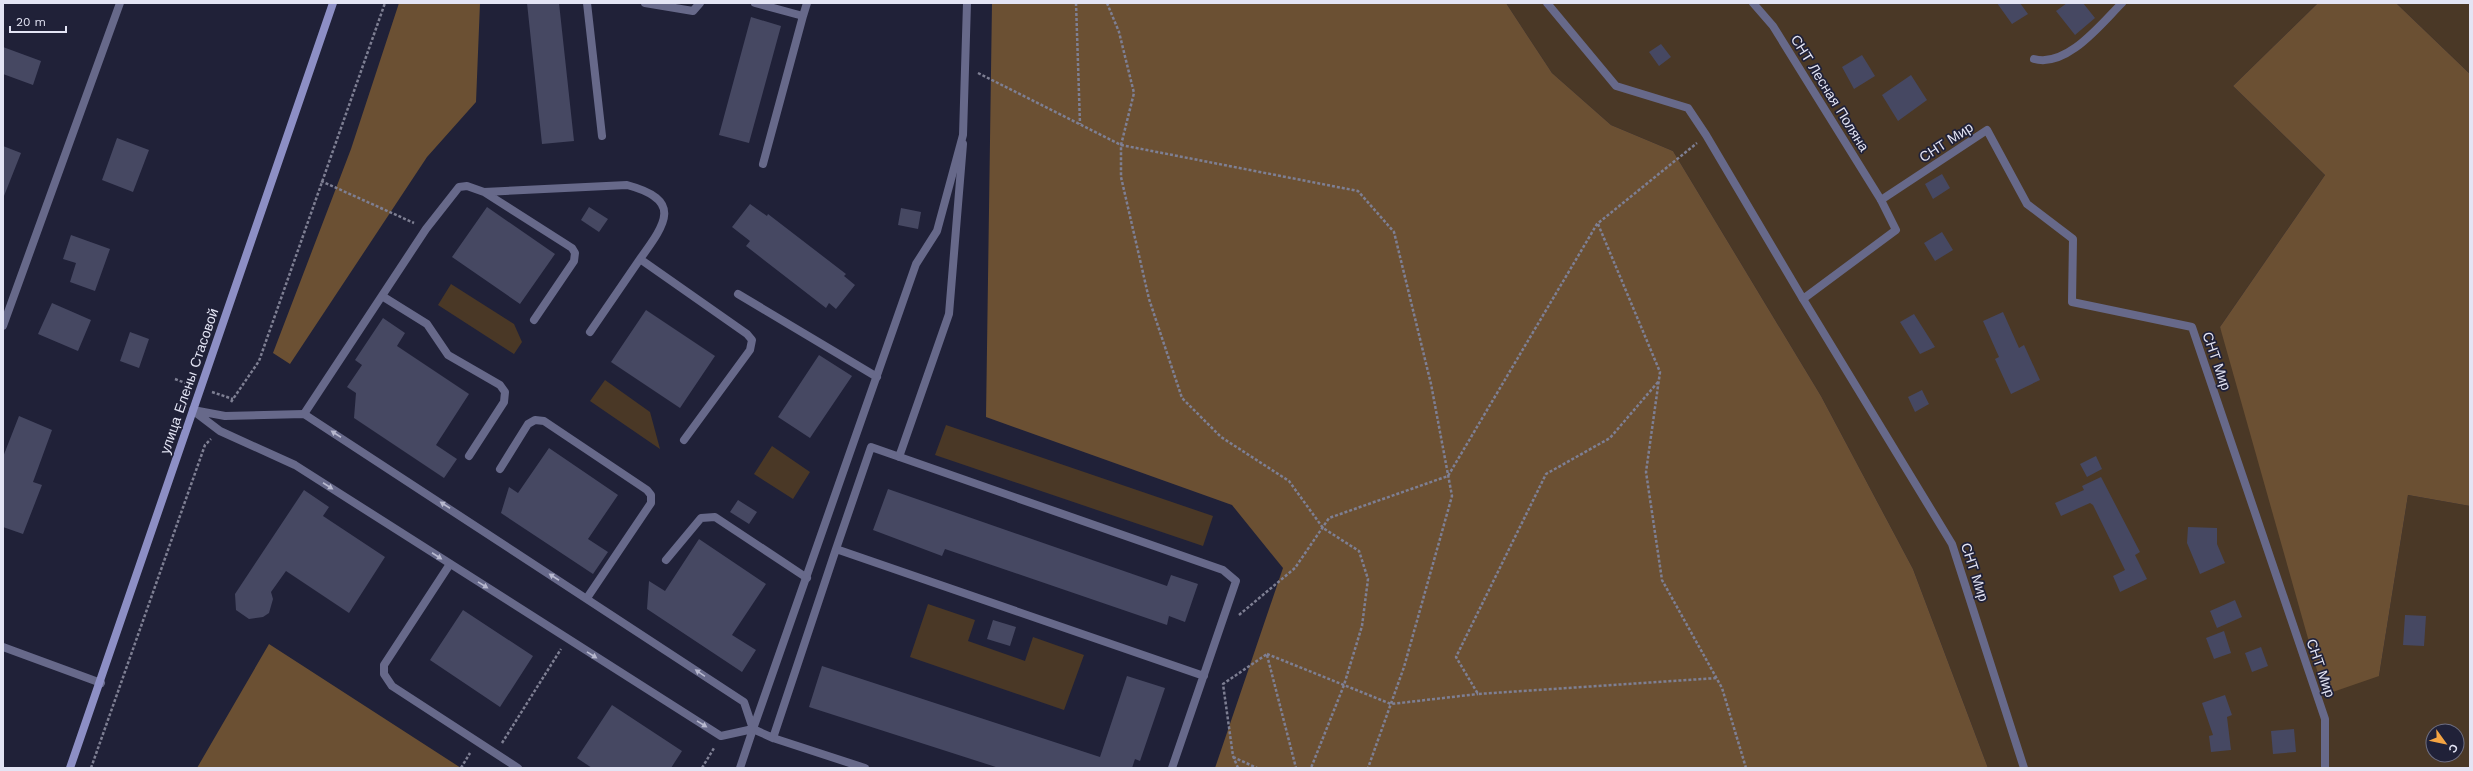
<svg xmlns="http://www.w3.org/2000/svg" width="2473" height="771" viewBox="0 0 2473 771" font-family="'Work Sans',sans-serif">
<rect width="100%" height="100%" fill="#202138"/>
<path fill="#4a3826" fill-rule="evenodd" d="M 1506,3 L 2318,3 L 2233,86 L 2325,175 L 2220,327 L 2379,676 L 2408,495 L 2470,506 L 2470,768 L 1988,768 L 1913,569 L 1821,396 L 1673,151 L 1611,125 L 1552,73 ZM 2433,731 L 2457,731 L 2457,755 L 2433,755 Z
M 2396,3 L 2470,3 L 2470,74 Z
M 451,284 L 514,324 L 522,342 L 514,354 L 438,305 Z
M 605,380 L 650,412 L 660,449 L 590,401 Z
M 946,425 L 1213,516 L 1203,546 L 935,455 Z
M 772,446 L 810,472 L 793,499 L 754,474 Z
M 928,604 L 975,620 L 968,641 L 1025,661 L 1033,637 L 1084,655 L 1064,710 L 910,657 Z"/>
<path fill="#6b5033" d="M 399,3 L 480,3 L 476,102 L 427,157 L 290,364 L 273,353 L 351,149 Z
M 992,3 L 1506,3 L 1552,73 L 1611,125 L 1673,151 L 1821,396 L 1913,569 L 1988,768 L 1215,768 L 1283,568 L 1232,505 L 986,417 Z
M 2318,3 L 2396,3 L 2470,74 L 2470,506 L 2408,495 L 2379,676 L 2324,695 L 2220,327 L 2325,175 L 2233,86 Z
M 269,644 L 461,768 L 197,768 Z"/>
<path fill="#464862" d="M 527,3 L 559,3 L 574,141 L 542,144 Z
M 1997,3 L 2020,3 L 2028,14 L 2012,24 Z
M 2067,3 L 2083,3 L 2095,18 L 2075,35 L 2056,11 Z
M 751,17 L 781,26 L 749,143 L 719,135 Z
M 1661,44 L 1671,57 L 1659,66 L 1649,52 Z
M 3,47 L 41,61 L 33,85 L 3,74 Z
M 1862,55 L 1875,76 L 1854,89 L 1842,67 Z
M 1911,75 L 1927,100 L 1898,121 L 1882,95 Z
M 117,138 L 149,150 L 133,192 L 102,180 Z
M 3,146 L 21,153 L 4,196 L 3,196 Z
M 1942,174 L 1950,188 L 1933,199 L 1925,184 Z
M 750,204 L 767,216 L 768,214 L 846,274 L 844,276 L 855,285 L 836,309 L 829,303 L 826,308 L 746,246 L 750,241 L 732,227 Z
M 487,207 L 555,254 L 520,304 L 452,257 Z
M 589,207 L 608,219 L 599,232 L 581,220 Z
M 901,208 L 921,212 L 918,229 L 898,225 Z
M 1942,232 L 1953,250 L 1935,261 L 1924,243 Z
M 71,235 L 110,249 L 95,291 L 70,282 L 76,263 L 63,259 Z
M 52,303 L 91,320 L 78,351 L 38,334 Z
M 646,310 L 715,356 L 680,408 L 611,362 Z
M 2003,312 L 2019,348 L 2024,345 L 2040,380 L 2011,394 L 1995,359 L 1999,357 L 1983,321 Z
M 1914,314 L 1935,347 L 1920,354 L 1900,322 Z
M 383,318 L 405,333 L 397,346 L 469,394 L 436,445 L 457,459 L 444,478 L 354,418 L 356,393 L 347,387 L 362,365 L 355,360 Z
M 130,332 L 149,339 L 139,368 L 120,361 Z
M 819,355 L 852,376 L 810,438 L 778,417 Z
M 1922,390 L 1929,404 L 1915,412 L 1908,397 Z
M 19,416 L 52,430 L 33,482 L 42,485 L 23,534 L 3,527 L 3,457 Z
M 549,448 L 618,495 L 588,539 L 608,552 L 593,574 L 501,513 L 509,487 L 518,493 Z
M 2096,456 L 2102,469 L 2087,477 L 2080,464 Z
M 2101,477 L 2140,552 L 2135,555 L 2147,579 L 2120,592 L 2113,576 L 2125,570 L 2093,505 L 2090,503 L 2061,516 L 2055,503 L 2084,490 L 2082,486 Z
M 888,489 L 1167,586 L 1171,575 L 1198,584 L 1185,622 L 1169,616 L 1167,625 L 945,549 L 942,556 L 873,530 Z
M 304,490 L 329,507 L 323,516 L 385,557 L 349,613 L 286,571 L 271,592 L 273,599 L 269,613 L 263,617 L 249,619 L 236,610 L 235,594 Z
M 738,500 L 757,512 L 749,524 L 730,512 Z
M 2188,527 L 2217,528 L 2217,544 L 2225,563 L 2200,574 L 2187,543 Z
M 699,539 L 766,584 L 732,635 L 756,650 L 742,672 L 647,609 L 649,581 L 665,591 Z
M 2235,600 L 2242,617 L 2217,628 L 2210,611 Z
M 463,610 L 533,656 L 500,707 L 430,660 Z
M 2405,615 L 2426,616 L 2424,646 L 2403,645 Z
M 993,620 L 1016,627 L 1010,646 L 987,639 Z
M 2224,631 L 2231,653 L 2214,659 L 2206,638 Z
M 2261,647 L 2268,666 L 2252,672 L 2245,653 Z
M 822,666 L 1100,757 L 1127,676 L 1165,688 L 1140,761 L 1135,759 L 1132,768 L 999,768 L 809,707 Z
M 2225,695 L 2232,715 L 2227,717 L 2231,750 L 2211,752 L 2209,736 L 2213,735 L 2202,703 Z
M 612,705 L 682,751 L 671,768 L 592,768 L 577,758 Z
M 2294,729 L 2296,752 L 2273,754 L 2271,731 Z"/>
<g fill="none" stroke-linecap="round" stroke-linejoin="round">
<path stroke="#7e7f93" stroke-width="2.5" stroke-dasharray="3 2" stroke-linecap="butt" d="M 1076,3 L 1080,124
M 1107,3 L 1119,32 L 1134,93 L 1121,145 L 1121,177 L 1149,299 L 1182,398 L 1221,437 L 1289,481 L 1323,528 L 1359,551 L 1368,579 L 1362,626 L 1344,685 L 1311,768
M 978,73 L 1121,145 L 1358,191 L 1394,232 L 1431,384 L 1452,496 L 1404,667 L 1368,768
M 321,181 L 414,223
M 1598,224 L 1660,372 L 1646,472 L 1662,580 L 1722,688 L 1746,768
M 175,379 L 188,384
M 1658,382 L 1610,438 L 1546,474 L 1456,657 L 1478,694 L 1717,678
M 212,392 L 233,399
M 231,402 L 259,361 L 385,3
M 1239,615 L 1295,568 L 1329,518 L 1448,476 L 1597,224 L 1697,143
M 1267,654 L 1391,704 L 1478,694
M 1267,655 L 1296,768
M 502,743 L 561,649
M 1233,757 L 1257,768
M 91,768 L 205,445 L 211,439
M 461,768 L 470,753
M 702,768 L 714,748
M 1238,768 L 1233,756 L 1223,684 L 1267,654"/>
<path stroke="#67698a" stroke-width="8" d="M 587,3 L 602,136
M 645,3 L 693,11 L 700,3
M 755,3 L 803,16 L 807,3
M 1547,3 L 1616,86 L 1688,108 L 1706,135 L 1803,299 L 1896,230 L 1881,200
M 2034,59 C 2067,68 2101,24 2122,3
M 763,164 L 803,16
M 484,192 L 572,248 L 575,253 L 574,261 L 534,320
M 738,294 L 877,377
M 382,296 L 427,324 L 448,355 L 500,385 L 505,392 L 504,402 L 469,456
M 590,332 L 640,259
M 304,414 L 426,229 L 459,187 L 467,186 L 484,192 L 627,185 C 683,200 666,223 640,259 L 747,334 L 752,340 L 750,350 L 684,440
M 899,457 L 949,314 L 963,144
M 500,469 L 528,424 L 535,420 L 544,421 L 647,490 L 651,495 L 651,503 L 587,598
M 836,549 L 773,738 L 865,768
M 666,560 L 701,518 L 715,517 L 807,578
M 450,564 L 384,665 L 384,674 L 392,686 L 518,768
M 740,768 L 753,729 L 773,738
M 1172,768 L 1236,581 L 1223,570 L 871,447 L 836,549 L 1204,676"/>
<path stroke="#67698a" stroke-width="8" d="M 1753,3 L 1773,26 L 1881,200 L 1987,130 L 2027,204 L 2073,239 L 2072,302 L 2192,327 L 2325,719 L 2325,768
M 1803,299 L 1952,544 L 2024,768
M 3,326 L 120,3
M 193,410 L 225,416 L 304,414 L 744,702 L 753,729
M 195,412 L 220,431 L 295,465 L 721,736 L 753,729
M 3,647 L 101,683
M 753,729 L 916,264 L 937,231 L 963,135 L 967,3"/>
<path stroke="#8d8fc5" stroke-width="8" d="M 70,768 L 333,3"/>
</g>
<defs><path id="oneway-solid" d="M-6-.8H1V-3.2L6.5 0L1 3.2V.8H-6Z"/></defs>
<g fill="#b8b9cf">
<use href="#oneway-solid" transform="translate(336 434) rotate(-147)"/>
<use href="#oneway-solid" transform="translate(328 486) rotate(33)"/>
<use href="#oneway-solid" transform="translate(445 505) rotate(-147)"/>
<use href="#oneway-solid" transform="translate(437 556) rotate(33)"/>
<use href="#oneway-solid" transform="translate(554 577) rotate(-147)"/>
<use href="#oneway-solid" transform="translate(483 585) rotate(32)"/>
<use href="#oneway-solid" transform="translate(592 655) rotate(32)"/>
<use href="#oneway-solid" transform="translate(700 673) rotate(-146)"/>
<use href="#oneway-solid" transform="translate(702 724) rotate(32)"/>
</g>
<g text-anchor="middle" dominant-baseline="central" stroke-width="3.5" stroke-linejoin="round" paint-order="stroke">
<g font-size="14" fill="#e3e4f4" stroke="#202138">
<text transform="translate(1830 93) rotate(58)">СНТ Лесная Поляна</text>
<text transform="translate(1946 142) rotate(-33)">СНТ Мир</text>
<text transform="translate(2217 361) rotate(71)">СНТ Мир</text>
<text transform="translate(189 381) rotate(-71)">улица Елены Стасовой</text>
<text transform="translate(1975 572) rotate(72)">СНТ Мир</text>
<text transform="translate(2321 668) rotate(71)">СНТ Мир</text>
</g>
</g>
<rect width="2473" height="771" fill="none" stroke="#e3e4f4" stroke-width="8"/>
<g transform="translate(2445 743) rotate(123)"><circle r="19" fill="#202138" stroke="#6e6f83"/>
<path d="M0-3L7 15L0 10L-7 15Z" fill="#f4a443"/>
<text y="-6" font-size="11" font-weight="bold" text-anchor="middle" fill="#e3e4f4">С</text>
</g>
<path d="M10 26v6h56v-6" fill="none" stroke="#e3e4f4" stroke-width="2"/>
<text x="16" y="26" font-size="12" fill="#e3e4f4" stroke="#202138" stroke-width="3" paint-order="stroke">20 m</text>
</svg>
